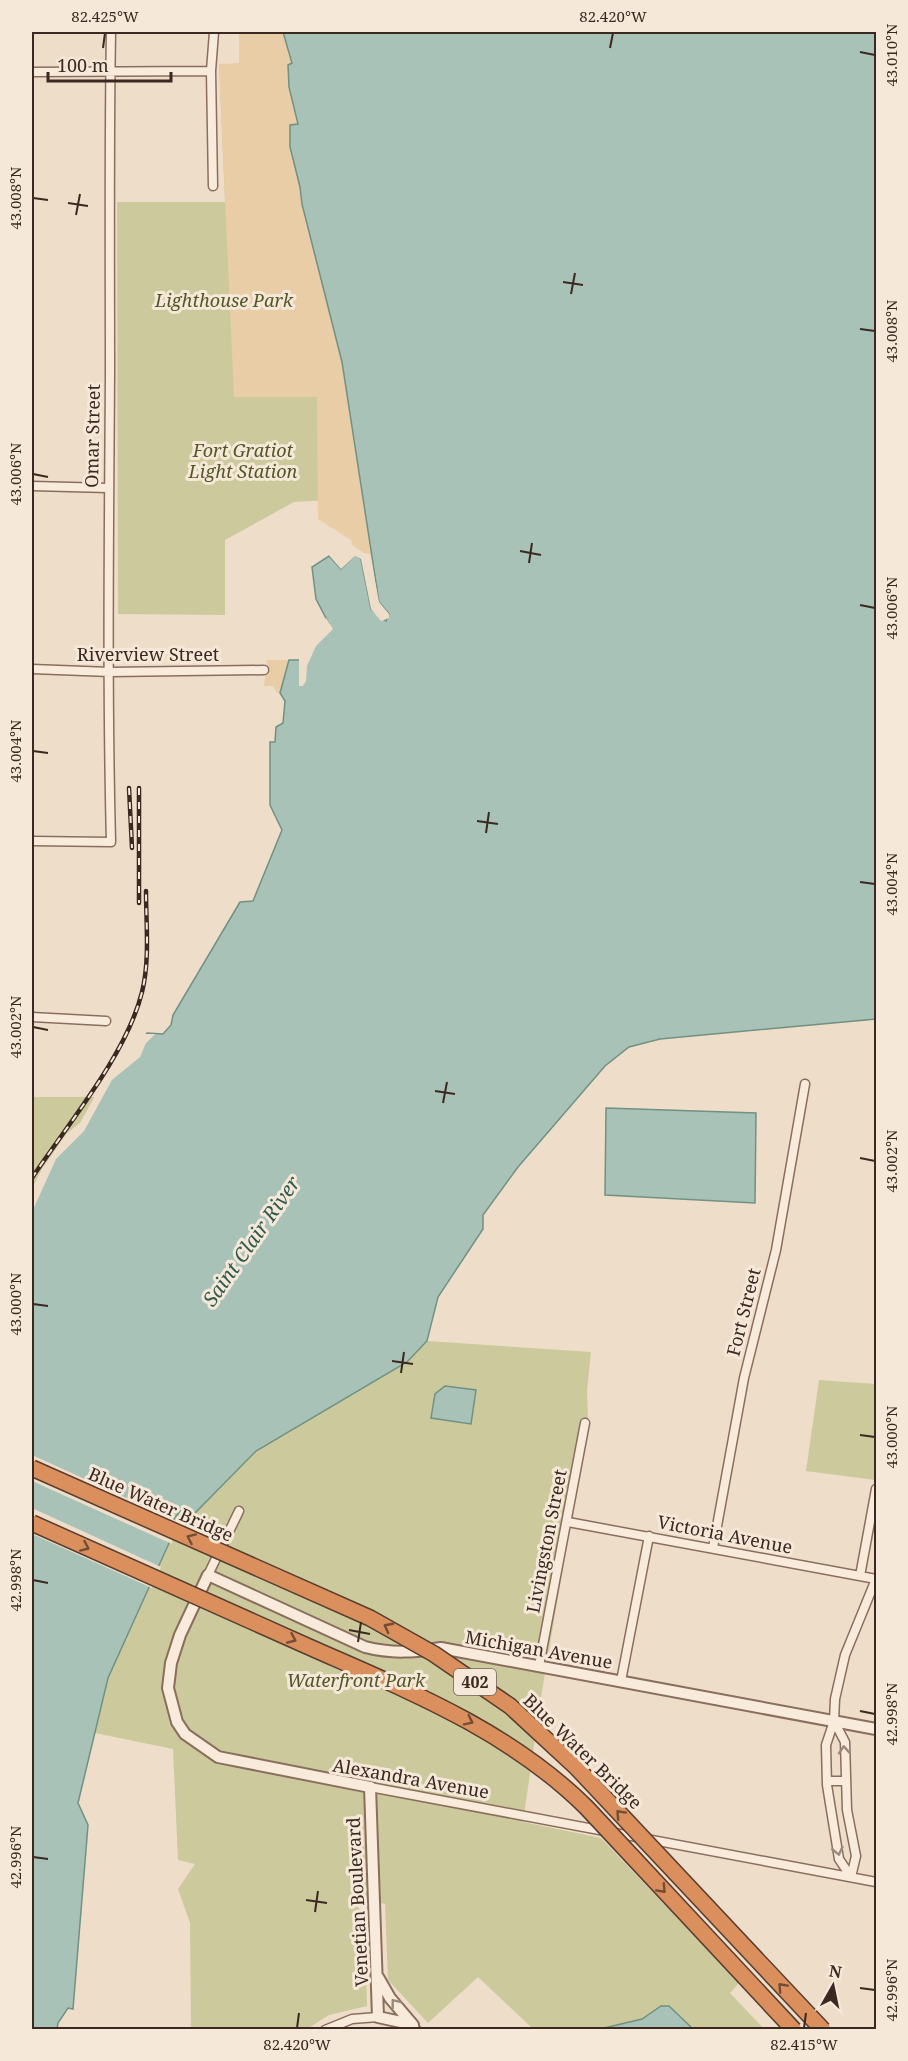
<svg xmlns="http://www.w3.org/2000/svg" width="908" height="2061" viewBox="0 0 908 2061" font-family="'Noto Serif',serif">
<rect width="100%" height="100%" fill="#eeddc9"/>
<path fill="#ccca9c" d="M 219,64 L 363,498 L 294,502 L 225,540 L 225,615 L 118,614 L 117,202 L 225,202 Z
M 32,1097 L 98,1097 L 32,1195 Z
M 427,1341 L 591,1352 L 587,1391 L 588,1421 L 541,1697 L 523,1822 L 601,1838 L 739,1983 L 730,1993 L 764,2029 L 533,2029 L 478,1977 L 428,2023 L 388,1980 L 385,1904 L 352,1897 L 365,1918 L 367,2006 L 329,2015 L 307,2029 L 191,2029 L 190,1923 L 178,1889 L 195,1864 L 178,1860 L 173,1749 L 95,1733 L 108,1678 L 170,1541 L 161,1538 L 180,1510 L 192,1515 L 256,1451 L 406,1362 Z
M 819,1380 L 876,1384 L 875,1480 L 806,1471 Z"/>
<path fill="#e9cda7" d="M 239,32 L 296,32 L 381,557 L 364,553 L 352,545 L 351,540 L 318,519 L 317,397 L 234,397 L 219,64 L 239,63 Z
M 267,660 L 298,660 L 287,693 L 277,693 L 273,686 L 264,686 Z"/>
<path fill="#a9c2b7" stroke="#709183" stroke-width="1.5" d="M 283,32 L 876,32 L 876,1019 L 660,1039 L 629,1047 L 605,1066 L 518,1167 L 483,1215 L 483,1229 L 438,1297 L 427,1341 L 407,1362 L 256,1451 L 192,1516 L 180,1511 L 161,1537 L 170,1541 L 108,1678 L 78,1803 L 88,1825 L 73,2009 L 68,2008 L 58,2023 L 57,2030 L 32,2029 L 32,1195 L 52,1159 L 82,1125 L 98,1097 L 147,1033 L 163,1034 L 171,1025 L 173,1015 L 240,902 L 253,901 L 282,830 L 270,805 L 270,742 L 275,742 L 276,727 L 283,723 L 285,701 L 280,693 L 289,660 L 301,660 L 329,624 L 316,599 L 312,567 L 329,556 L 341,569 L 355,555 L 361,559 L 371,609 L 386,621 L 389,614 L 379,602 L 342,362 L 302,204 L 300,187 L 290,147 L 290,125 L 298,124 L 289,87 L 288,65 L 292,63 Z
M 606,1108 L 756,1113 L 755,1203 L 605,1195 Z
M 445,1386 L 476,1390 L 471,1424 L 431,1418 L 435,1394 Z
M 661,2006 L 669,2006 L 693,2029 L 600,2029 L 642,2019 Z"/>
<path fill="#eeddc9" d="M 327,553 L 343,565 L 354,553 L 363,557 L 373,608 L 385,618 L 386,615 L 376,602 L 367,553 L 370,554 L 379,602 L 389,614 L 389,618 L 381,621 L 371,609 L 361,559 L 355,556 L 341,569 Z
M 326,618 L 333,629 L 316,646 L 307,666 L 306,681 L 303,686 L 299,686 L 299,656 L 315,630 L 326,623 L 324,620 Z
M 139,1034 L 155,1034 L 146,1043 L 140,1057 L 112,1080 L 84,1131 L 56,1159 L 32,1212 L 32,1188 L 42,1169 L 66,1134 L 80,1123 L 112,1065 L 121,1060 L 132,1038 Z
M 32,1455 L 177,1521 L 165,1536 L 172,1539 L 172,1544 L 32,1481 Z
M 32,1508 L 161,1567 L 152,1588 L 32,1534 Z"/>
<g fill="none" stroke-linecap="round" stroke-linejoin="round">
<defs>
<path id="minor" d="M 32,72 L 211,71
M 213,186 L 211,71 L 214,32
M 32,486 L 108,488
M 32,669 L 110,672 L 264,670
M 32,841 L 111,842 C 107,686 109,531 110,375 C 110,261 109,146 111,32
M 32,1017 L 106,1021
M 568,1522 L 876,1579
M 713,1548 L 744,1378 L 776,1250 L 805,1084
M 208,1575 L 239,1511
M 860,1576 L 876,1489
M 539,1666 L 585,1423
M 621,1681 L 649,1536
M 834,1721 L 845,1742 L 847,1810 L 856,1856 L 851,1877
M 827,1781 L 845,1781
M 370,1787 L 876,1882
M 851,1877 L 839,1859 L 827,1785 L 826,1745 L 834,1721 L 835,1699 L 845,1655 L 876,1579
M 325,2030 L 352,2019 L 378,2017"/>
<path id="tertiary" d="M 378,1977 L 390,1998 L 413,2025
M 415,2030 L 401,2022 L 378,2017 L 370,1787 L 218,1757 L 185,1734 L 177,1722 L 168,1688 L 171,1663 L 180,1635 L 208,1575 L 365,1647 C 392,1654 414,1652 441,1648 L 876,1729"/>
</defs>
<use href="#minor" stroke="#8a6e5d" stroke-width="11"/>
<use href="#tertiary" stroke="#8a6e5d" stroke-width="14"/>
<use href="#minor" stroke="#f9ebdc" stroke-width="8"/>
<use href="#tertiary" stroke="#f9ebdc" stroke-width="10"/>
<defs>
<path id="rail" d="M 129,788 L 132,848
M 139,788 L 139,903
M 32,1178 C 67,1125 127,1054 142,992 C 150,960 146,924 146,891"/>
</defs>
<use href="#rail" stroke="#3b2921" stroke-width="4.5"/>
<use href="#rail" stroke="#f5e8d8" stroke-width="2" stroke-dasharray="7" stroke-linecap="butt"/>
<defs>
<path id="motorway-bridge" d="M 32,1468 L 370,1618 L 434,1654 L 510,1706 L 577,1768 L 823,2030
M 32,1523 C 123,1564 215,1605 307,1646 C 406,1690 507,1729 586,1807 L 794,2030"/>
</defs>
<use href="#motorway-bridge" stroke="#583d31" stroke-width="18" stroke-linecap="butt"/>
<use href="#motorway-bridge" stroke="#da8f5c" stroke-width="15"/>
</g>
<defs><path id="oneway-chevron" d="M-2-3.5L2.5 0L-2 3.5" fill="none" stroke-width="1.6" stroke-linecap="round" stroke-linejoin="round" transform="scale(1.5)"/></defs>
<g stroke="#734d36">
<use href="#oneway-chevron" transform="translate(191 1538) rotate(-156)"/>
<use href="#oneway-chevron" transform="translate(85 1547) rotate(24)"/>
<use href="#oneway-chevron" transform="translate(388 1627) rotate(-152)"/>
<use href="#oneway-chevron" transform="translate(292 1639) rotate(24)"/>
<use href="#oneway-chevron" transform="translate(469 1721) rotate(26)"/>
<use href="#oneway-chevron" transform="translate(620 1814) rotate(-133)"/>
<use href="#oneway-chevron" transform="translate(662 1889) rotate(47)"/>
<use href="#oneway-chevron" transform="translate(782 1987) rotate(-133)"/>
</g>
<g stroke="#9a8a7e">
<use href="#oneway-chevron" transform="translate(844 1750) rotate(-94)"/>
<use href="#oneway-chevron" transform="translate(838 1851) rotate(77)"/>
<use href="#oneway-chevron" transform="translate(395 2003) rotate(-128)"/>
</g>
<path fill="none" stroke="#3b2921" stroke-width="2" d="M 103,48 L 105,33M 610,48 L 613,33M 860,52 L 875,55M 33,198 L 48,200M 68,203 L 88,206M 76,215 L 80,194M 563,282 L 583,285M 571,294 L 575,273M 860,329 L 875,331M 33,474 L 48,477M 520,551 L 541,555M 529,563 L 532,543M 860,605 L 875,608M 33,751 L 48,753M 477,821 L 498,824M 486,833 L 489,812M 860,882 L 875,884M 33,1027 L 48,1030M 435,1091 L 455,1094M 443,1103 L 447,1082M 860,1158 L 875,1161M 33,1304 L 48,1306M 392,1361 L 413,1364M 401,1373 L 404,1352M 860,1435 L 875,1437M 33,1580 L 48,1583M 349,1630 L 370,1634M 358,1642 L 361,1622M 860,1711 L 875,1714M 33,1857 L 48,1859M 306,1900 L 327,1903M 315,1912 L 318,1891M 860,1988 L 875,1990M 297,2028 L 299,2013M 804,2028 L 806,2013"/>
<g text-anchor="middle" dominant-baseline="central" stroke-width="6" stroke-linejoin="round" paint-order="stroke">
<rect fill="#f5e8d8" stroke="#736258" stroke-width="1.5" x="454" y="1669" width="42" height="26" rx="4.5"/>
<g font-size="16" font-weight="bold" fill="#3b2921">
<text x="475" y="1682">402</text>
</g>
<g font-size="18" font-style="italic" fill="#535728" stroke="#f5e8d8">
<text x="224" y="300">Lighthouse Park</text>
<text x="243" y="450">Fort Gratiot<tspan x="243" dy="21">Light Station</tspan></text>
<text x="356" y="1680">Waterfront Park</text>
</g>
<g font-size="18" fill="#3b2921" stroke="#f5e8d8">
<text transform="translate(92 436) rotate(-89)">Omar Street</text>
<text x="148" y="654">Riverview Street</text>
<text transform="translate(743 1312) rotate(-76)">Fort Street</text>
<text transform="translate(161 1504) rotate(24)">Blue Water Bridge</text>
<text transform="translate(725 1534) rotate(11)">Victoria Avenue</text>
<text transform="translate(546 1541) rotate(-79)">Livingston Street</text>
<text transform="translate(539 1649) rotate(10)">Michigan Avenue</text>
<text transform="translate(583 1751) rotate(44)">Blue Water Bridge</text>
<text transform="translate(411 1778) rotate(10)">Alexandra Avenue</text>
<text transform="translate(357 1902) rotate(-93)">Venetian Boulevard</text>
</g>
<g font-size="20" font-style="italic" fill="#305a51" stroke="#f5e8d8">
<text transform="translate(251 1241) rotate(-55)">Saint Clair River</text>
</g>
</g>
<rect width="908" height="2061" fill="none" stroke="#f5e8d8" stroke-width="66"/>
<g transform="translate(833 1986) rotate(9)" stroke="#f5e8d8" stroke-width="4.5" paint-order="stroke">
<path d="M0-4.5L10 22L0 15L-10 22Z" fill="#3b2921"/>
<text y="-9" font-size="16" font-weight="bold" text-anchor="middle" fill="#3b2921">N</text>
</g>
<path d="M48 72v9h123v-9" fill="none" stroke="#3b2921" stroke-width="3"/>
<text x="57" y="72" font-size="18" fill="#3b2921" stroke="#f5e8d8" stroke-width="4.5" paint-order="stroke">100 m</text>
<rect x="33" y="33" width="842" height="1995" fill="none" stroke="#3b2921" stroke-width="2"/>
<g font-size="15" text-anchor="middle" fill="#3b2921">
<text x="105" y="22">82.425°W</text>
<text x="613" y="22">82.420°W</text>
<text transform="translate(892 55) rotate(-90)" y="5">43.010°N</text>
<text transform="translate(16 198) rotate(-90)" y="5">43.008°N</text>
<text transform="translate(892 331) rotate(-90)" y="5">43.008°N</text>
<text transform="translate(16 474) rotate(-90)" y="5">43.006°N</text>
<text transform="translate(892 608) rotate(-90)" y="5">43.006°N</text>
<text transform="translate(16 751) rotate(-90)" y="5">43.004°N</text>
<text transform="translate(892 884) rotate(-90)" y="5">43.004°N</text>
<text transform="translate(16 1027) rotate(-90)" y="5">43.002°N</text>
<text transform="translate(892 1161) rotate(-90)" y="5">43.002°N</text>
<text transform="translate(16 1304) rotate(-90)" y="5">43.000°N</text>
<text transform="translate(892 1437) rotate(-90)" y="5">43.000°N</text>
<text transform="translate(16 1580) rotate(-90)" y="5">42.998°N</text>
<text transform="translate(892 1714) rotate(-90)" y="5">42.998°N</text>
<text transform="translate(16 1857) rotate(-90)" y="5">42.996°N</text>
<text transform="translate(892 1990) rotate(-90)" y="5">42.996°N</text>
<text x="297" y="2050">82.420°W</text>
<text x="804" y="2050">82.415°W</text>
</g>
</svg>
